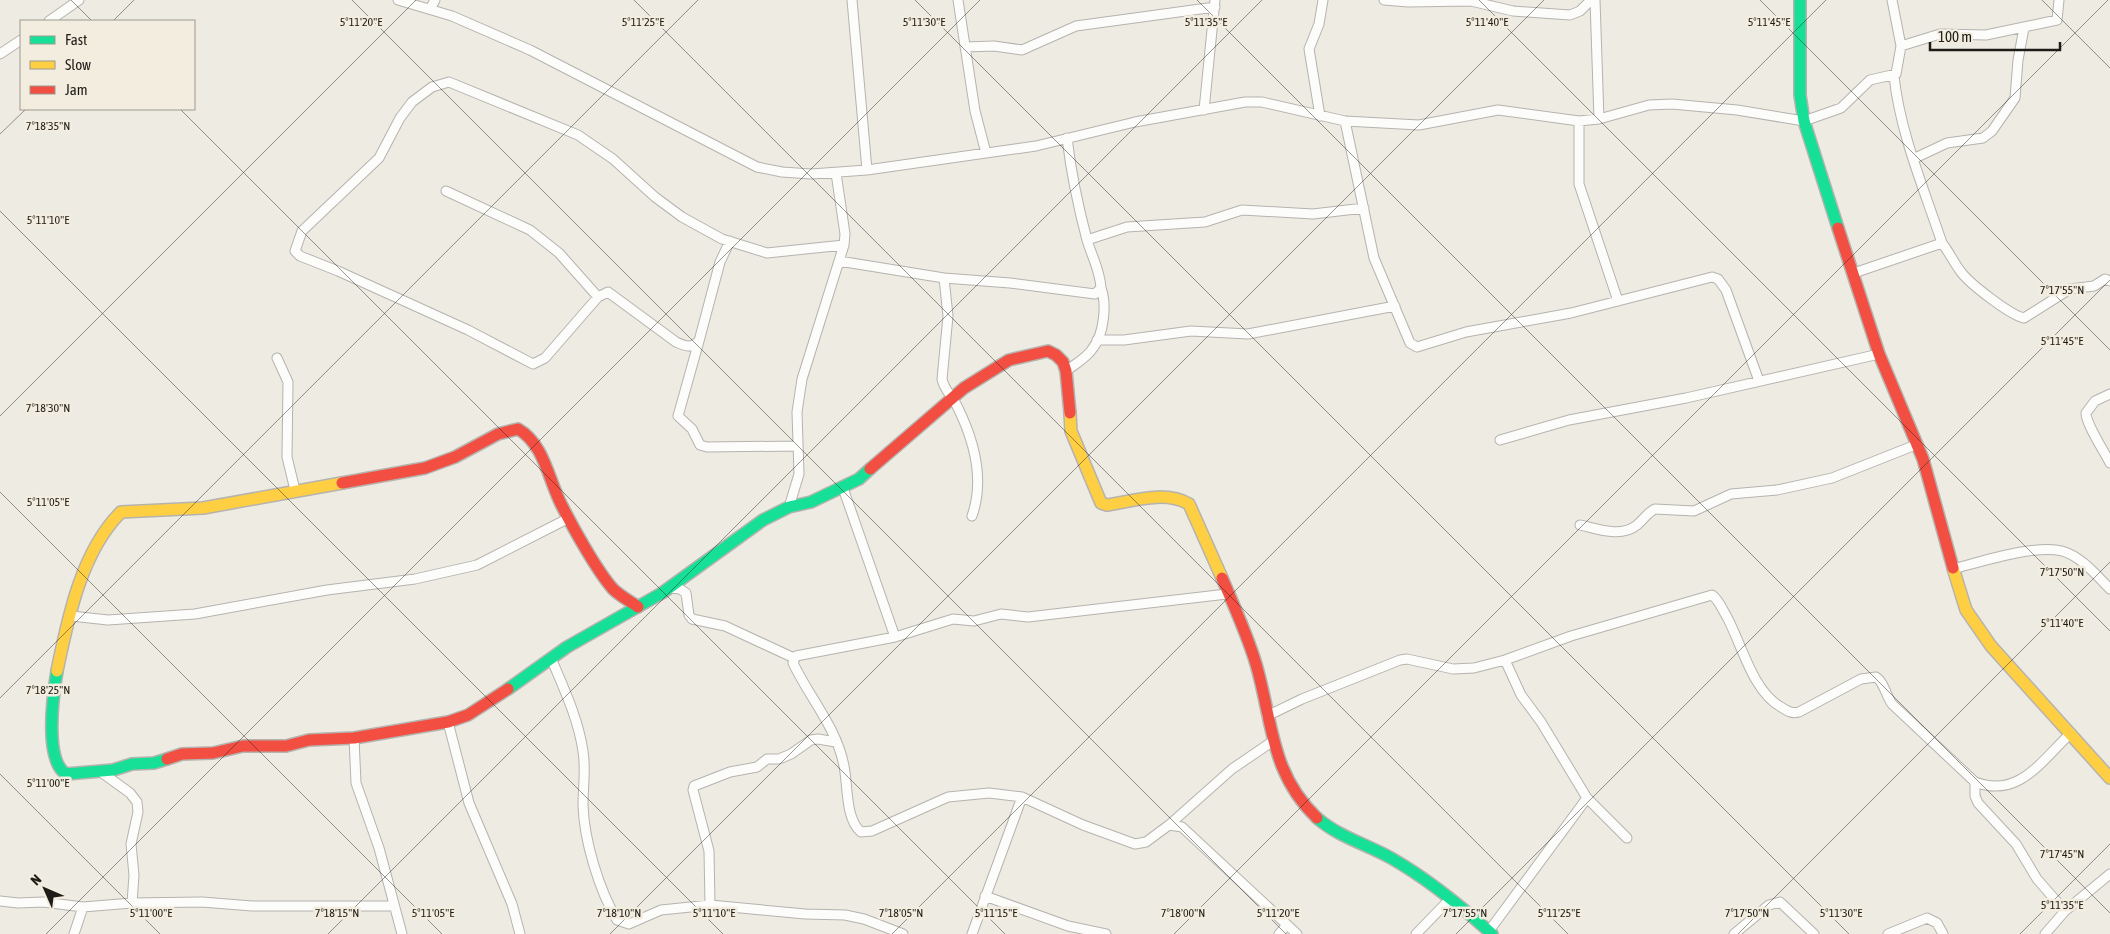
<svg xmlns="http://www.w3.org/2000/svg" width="2110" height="934" viewBox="0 0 2110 934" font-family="'Asap Condensed',sans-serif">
<rect width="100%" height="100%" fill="#eeebe3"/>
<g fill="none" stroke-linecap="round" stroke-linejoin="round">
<defs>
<path id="street" d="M 398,0 L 452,16 L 530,50 L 757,167 L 782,172 L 811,174 L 867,170 L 1036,146 L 1135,122 L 1245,102 L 1262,102 L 1345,121 L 1419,125 L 1498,110 L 1579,121 L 1599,119 L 1649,105 L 1672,104 L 1737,110 L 1804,121 L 1841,108 L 1870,80 L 1896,74 L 1901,46 L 1892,0
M 852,0 L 867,170
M 958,0 L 975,111 L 986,153
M 1384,0 L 1408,2 L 1471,1 L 1513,11 L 1570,15 L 1580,11 L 1591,0
M 1595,0 L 1599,119
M 430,9 L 435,0
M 49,21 L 79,0
M 1901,46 L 1940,34 L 1986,35 L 2057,20 L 2059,0
M 965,47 L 994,46 L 1022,50 L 1076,26 L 1215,7
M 0,54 L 21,40
M 1894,76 C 1900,133 1924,189 1942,243
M 1204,110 L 1215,0
M 1320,116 L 1309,49 L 1319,24 L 1323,0
M 1345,121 L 1374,258 L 1410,343 L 1417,347 L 1466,332 L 1571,313 L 1712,277 L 1718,279 L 1726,290 L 1759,381
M 1579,121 L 1579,184 L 1618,301
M 1913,159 L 1947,143 L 1983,138 L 1992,131 L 2015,98 L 2018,60 L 2024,28
M 446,191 L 530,230 L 559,253 L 598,297 L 608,292 L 676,342 C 685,346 691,349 699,341 L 720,262 L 730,241
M 1087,240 L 1127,227 L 1205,222 L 1242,210 L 1313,214 L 1364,208
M 839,261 L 944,278 L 1010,283 L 1095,294 L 1101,288 C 1100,270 1092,257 1087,240 C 1078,206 1071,172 1067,138
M 1854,273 L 1942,243 C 1949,252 1954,263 1961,272 C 1970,284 2010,315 2024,318 L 2070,289 L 2094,286 L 2105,279 L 2110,281
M 944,278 L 948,316 L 942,379 C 944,390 953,397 957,406 C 974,440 985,479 972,516
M 598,297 L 545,358 L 533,364 L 468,330 L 338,271 L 300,256 L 295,251 L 302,231 L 379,158 L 400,118 L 412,102 L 432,87 L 449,82 L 578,135 L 613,159 L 655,197 L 682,217 L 722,239 L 767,253 L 844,245
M 1097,340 L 1124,340 L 1191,331 L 1248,334 L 1395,306
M 699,341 L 678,416 L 692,429 L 700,445 L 707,447 L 798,446
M 277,358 L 288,382 L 287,457 L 295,490
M 1066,371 C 1075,364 1087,358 1093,348 C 1104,334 1107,304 1101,288
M 2110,394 L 2095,401 L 2086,413 C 2086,424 2104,451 2110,463
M 1500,440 L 1569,420 L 1686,398 L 1879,354
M 843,488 L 895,637
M 789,507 L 799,474 L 797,412 L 802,379 L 844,245 L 845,234 L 836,173
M 1580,525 C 1598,529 1621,538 1637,525 C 1644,519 1647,513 1655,509 L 1694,511 L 1731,494 L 1777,490 L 1832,478 L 1918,444
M 1953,569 C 1980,562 2035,544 2062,551 C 2081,556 2097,576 2110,589
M 669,588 L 680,589 L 686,593 L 689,615 L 692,619 L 725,626 L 794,658
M 1227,594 L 1028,617 L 1001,614 L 974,621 L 953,619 L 895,637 L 796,656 L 793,663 C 809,697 837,728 844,766 C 848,784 845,819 861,832 L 872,831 L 948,797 L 989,793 L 1022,797 L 1083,825 L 1135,844 L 1146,842 L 1169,825 L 1182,827 L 1297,934
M 71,616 L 108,620 L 195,614 L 327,590 L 415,579 L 477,565 L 569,518
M 551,658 C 564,689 578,718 583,751 C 586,769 583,787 583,805 C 584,840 599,890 617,920 L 629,924 L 661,910 L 710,905 L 805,914 L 845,915 L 864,919 L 903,934
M 1505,660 L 1521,695 L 1541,722 L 1587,798 L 1627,838
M 1267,716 L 1302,699 L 1400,660 L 1407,659 L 1453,669 L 1474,668 L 1505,660 L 1571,636 L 1712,595 C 1719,600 1722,609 1727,617 C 1742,645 1753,692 1781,707 C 1787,711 1792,714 1799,712 L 1861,679 L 1876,677 C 1884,682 1886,696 1892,704 L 1975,782 C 2019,799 2042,760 2071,733
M 448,722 L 469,803 L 512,904 L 520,934
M 354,738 L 356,783 L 379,848 L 402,934
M 101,772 L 130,793 L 137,802 L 138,812 L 131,844 L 134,875 L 132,903
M 1975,782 L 1975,796 L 1978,803 L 2016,844 L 2037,879 L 2065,911
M 1169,825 L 1232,769 L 1273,741
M 985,896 L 1068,926 L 1106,934
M 0,901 L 18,903 L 43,902 L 83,907 L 132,903 L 202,902 L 252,906 L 394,906
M 710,905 L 709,851 L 693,790 L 694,786 L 730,772 L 757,767 L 767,759 L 779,759 L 791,754 L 811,740 L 818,739 L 836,742
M 1489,931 L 1587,798
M 74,934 L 83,907
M 972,934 L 1022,797
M 1279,934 L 1286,926
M 1416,934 L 1451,898
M 1734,934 L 1769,905 L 1780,902 L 1814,934
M 1888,934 L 1927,918 L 1937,923 L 1943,934
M 2045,934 L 2065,911 L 2110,874"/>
<path id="fast" d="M 1800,0 L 1800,95 L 1804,121 L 1838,228
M 57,671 C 53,695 44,760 66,774 L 113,770 L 132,764 L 154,763 L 167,759
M 508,689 L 567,647 L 662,593 L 763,520 L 789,507 L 811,502 L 859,479 L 870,469
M 1317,818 C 1339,837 1366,844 1391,858 C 1428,879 1461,906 1492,934"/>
<path id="slow" d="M 1070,413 L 1071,431 L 1101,503 L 1107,505 C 1133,501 1165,490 1189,504 L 1222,578
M 1953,568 L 1966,610 L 1991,646 L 2110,778
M 57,671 C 68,618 81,552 121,512 L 203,508 L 342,483"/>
<path id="jam" d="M 1838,228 L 1879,354 L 1923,459 L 1953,568
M 870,469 L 964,388 L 1009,360 L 1048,351 L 1056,355 L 1063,362 L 1066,371 L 1070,413
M 342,483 L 425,468 L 455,457 L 498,434 L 518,429 C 544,444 548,478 561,504 C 572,526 597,571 613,589 C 620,596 630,601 638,607
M 1222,578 C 1234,606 1247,634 1256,664 C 1273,722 1270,773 1317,818
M 167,759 L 182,754 L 213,753 L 243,746 L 286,746 L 309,740 L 354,738 L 448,722 L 468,715 L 508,689"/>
</defs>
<use href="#street" stroke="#b6b3ae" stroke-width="11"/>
<use href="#fast" stroke="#b6b3ae" stroke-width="14"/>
<use href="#slow" stroke="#b6b3ae" stroke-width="14"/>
<use href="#jam" stroke="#b6b3ae" stroke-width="14"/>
<use href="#street" stroke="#fcfcfb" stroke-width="9"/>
<use href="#fast" stroke="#16e098" stroke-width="11"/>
<use href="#slow" stroke="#ffcf43" stroke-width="11"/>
<use href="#jam" stroke="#f24e42" stroke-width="11"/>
</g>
<path fill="none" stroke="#1e1c17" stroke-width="1" stroke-opacity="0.45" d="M 71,0 L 92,21M 352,0 L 1286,934M 634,0 L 1568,934M 915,0 L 1849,934M 1197,0 L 2110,913M 1479,0 L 2110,631M 1760,0 L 2110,350M 2042,0 L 2110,68M 113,21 L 134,0M 180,109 L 1005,934M 0,134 L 26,109M 0,211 L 723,934M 0,416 L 416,0M 0,492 L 442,934M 0,698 L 698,0M 0,774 L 160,934M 46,934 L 980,0M 328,934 L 1262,0M 610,934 L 1544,0M 892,934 L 1826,0M 1174,934 L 2108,0M 1456,934 L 2110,280M 1738,934 L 2110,562M 2020,934 L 2110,844"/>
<g font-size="12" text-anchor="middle" fill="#1e1c17" stroke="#f2eddf" stroke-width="5" stroke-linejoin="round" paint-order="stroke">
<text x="361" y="26">5°11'20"E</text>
<text x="643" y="26">5°11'25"E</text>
<text x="924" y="26">5°11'30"E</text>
<text x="1206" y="26">5°11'35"E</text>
<text x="1487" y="26">5°11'40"E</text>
<text x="1769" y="26">5°11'45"E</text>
<text x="48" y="130">7°18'35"N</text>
<text x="48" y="224">5°11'10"E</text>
<text x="2062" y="294">7°17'55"N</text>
<text x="2062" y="345">5°11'45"E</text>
<text x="48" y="412">7°18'30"N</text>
<text x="48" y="506">5°11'05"E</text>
<text x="2062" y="576">7°17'50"N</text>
<text x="2062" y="627">5°11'40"E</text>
<text x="48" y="694">7°18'25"N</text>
<text x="48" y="787">5°11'00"E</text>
<text x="2062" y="858">7°17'45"N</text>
<text x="2062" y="909">5°11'35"E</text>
<text x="337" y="917">7°18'15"N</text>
<text x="619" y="917">7°18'10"N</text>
<text x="901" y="917">7°18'05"N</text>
<text x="1183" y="917">7°18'00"N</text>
<text x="1465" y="917">7°17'55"N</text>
<text x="1747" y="917">7°17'50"N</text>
<text x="151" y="917">5°11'00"E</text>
<text x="433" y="917">5°11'05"E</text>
<text x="714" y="917">5°11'10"E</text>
<text x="996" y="917">5°11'15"E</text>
<text x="1278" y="917">5°11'20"E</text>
<text x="1559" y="917">5°11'25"E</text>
<text x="1841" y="917">5°11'30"E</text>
</g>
<rect x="20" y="20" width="175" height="90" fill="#f2eddf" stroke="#9d998f"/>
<rect x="30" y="36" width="25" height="8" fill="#16e098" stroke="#9d998f"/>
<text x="65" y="45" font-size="15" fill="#1e1c17">Fast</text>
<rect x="30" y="61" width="25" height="8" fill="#ffcf43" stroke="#9d998f"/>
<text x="65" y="70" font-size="15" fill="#1e1c17">Slow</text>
<rect x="30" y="86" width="25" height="8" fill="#f24e42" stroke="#9d998f"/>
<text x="65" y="95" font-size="15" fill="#1e1c17">Jam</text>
<g transform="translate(45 889) rotate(315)" stroke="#f2eddf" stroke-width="4" paint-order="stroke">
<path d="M0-4L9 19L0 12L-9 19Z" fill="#1e1c17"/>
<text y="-8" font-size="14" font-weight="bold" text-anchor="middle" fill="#1e1c17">N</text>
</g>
<path d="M1930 42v8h130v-8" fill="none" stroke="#1e1c17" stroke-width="2.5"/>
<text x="1938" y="42" font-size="15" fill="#1e1c17" stroke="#f2eddf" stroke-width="4" paint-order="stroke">100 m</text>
</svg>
